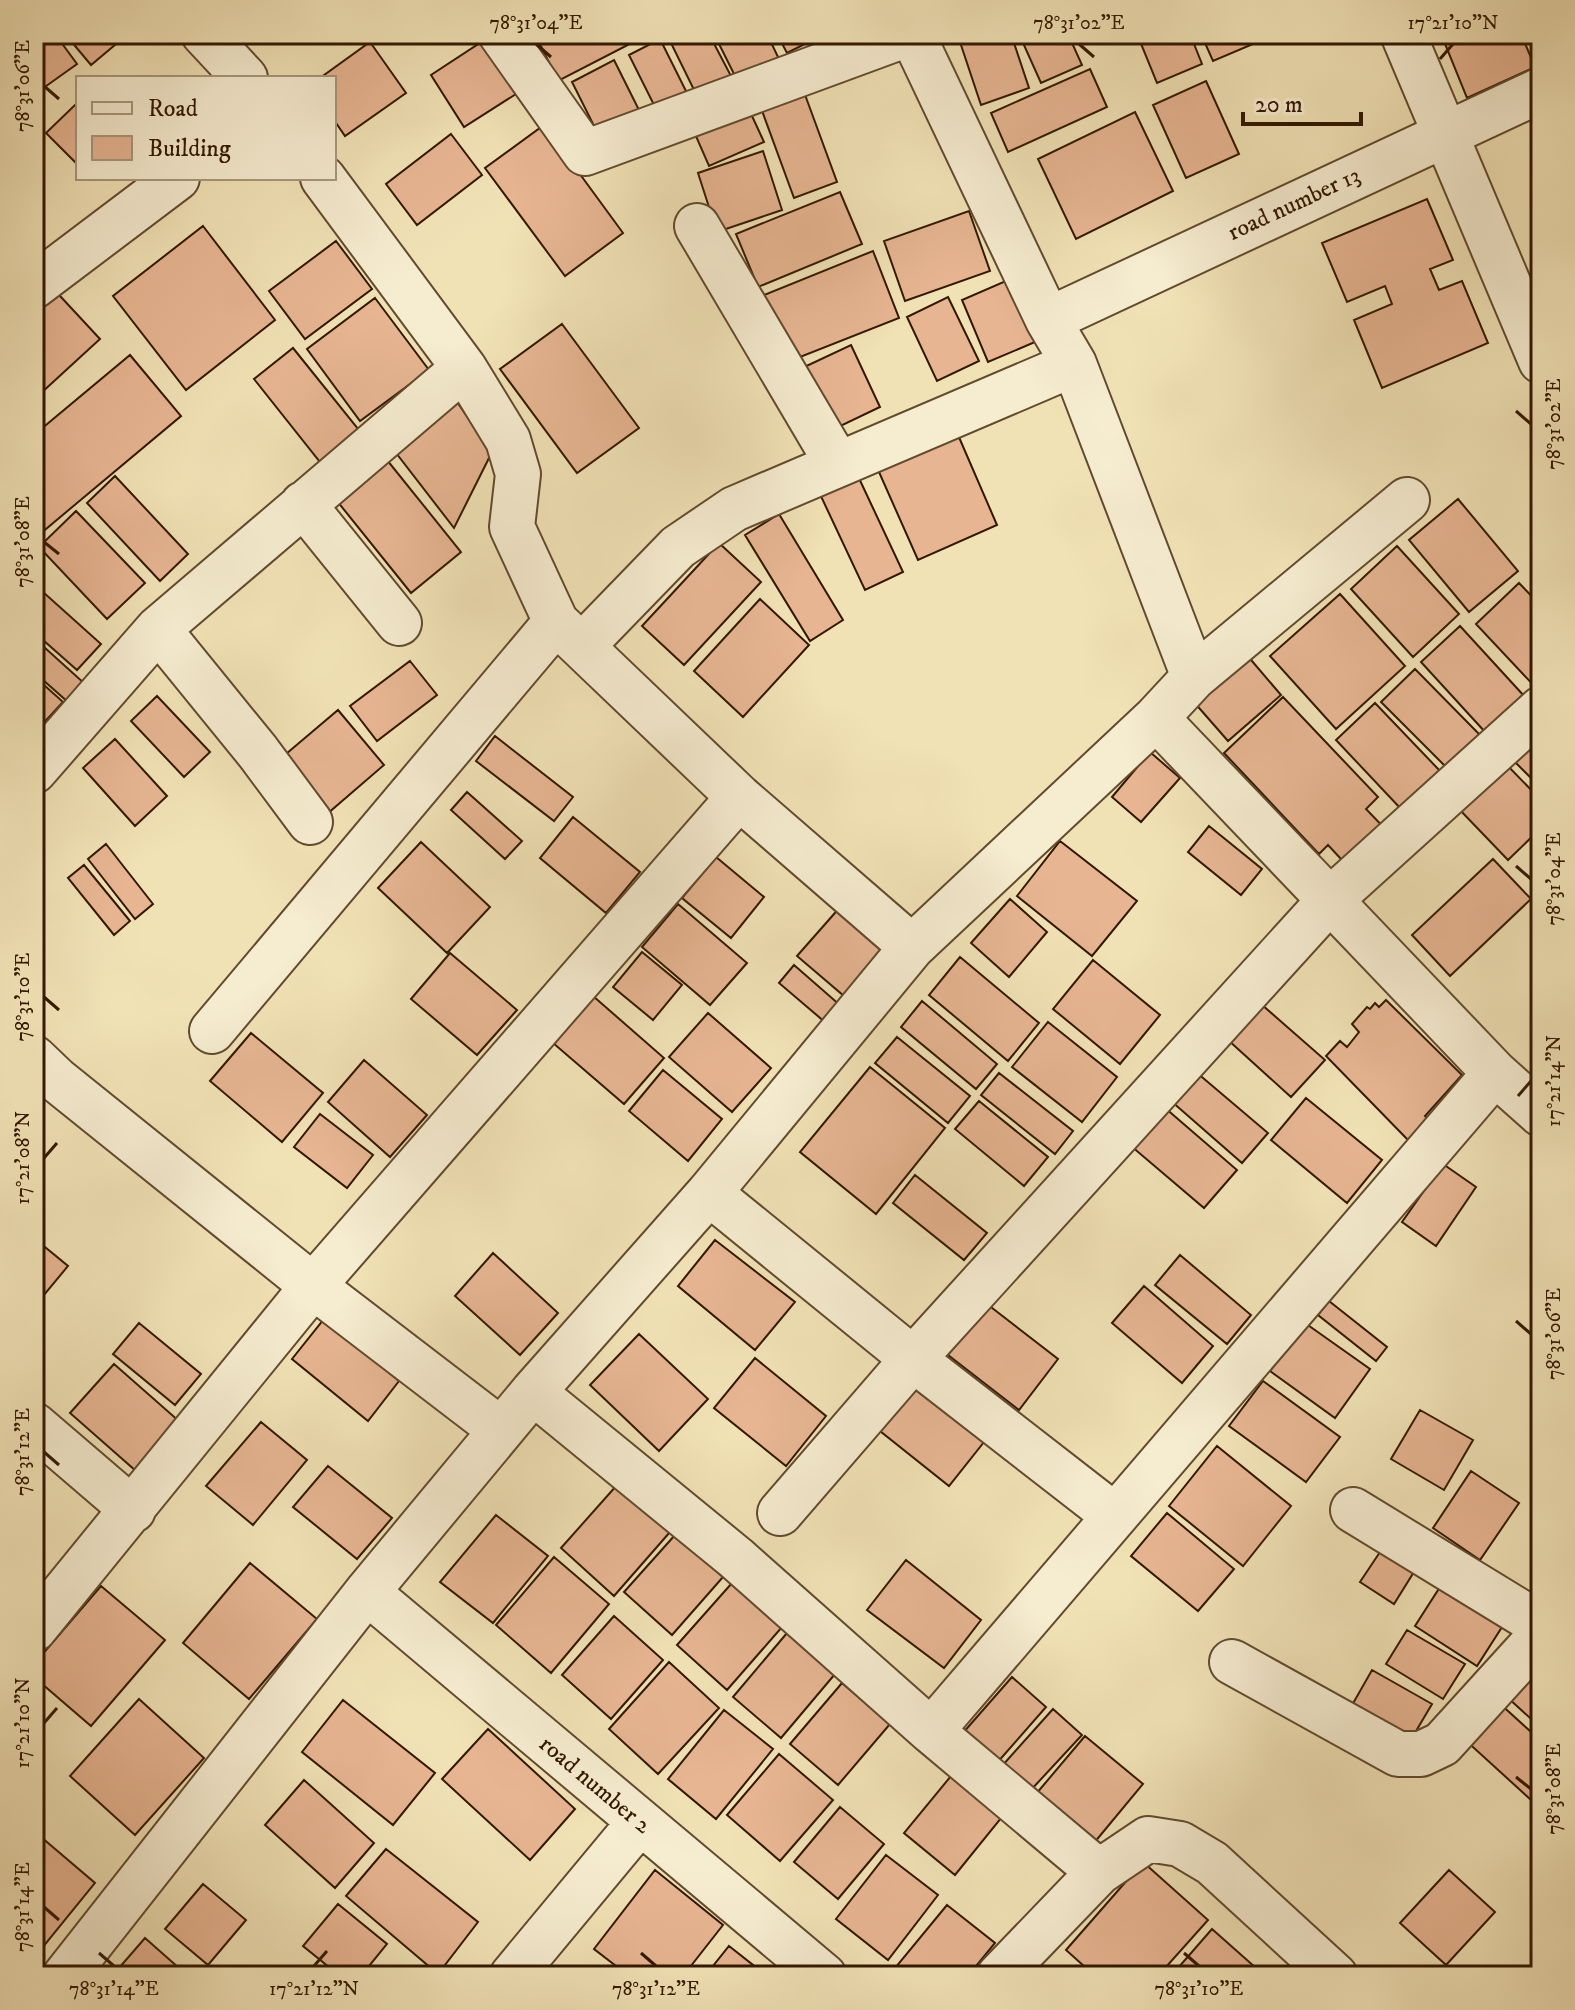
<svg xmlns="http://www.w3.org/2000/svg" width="1575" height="2010" viewBox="0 0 1575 2010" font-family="'IM FELL DW Pica',serif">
<rect width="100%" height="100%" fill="#f1e2b6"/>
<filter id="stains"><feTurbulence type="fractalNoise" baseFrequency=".0025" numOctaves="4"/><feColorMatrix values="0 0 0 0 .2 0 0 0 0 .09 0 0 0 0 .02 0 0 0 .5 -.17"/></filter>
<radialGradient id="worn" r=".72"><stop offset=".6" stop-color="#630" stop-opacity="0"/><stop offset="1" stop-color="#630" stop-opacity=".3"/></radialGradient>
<path fill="#e7b592" stroke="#331800" stroke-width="2" d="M 34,34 L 55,34 L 77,64 L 42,89 L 34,79 Z
M 65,34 L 128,34 L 91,65 Z
M 535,34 L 649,34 L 558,81 Z
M 679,34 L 709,34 L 731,76 L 696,94 L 669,39 Z
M 714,34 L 767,34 L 779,59 L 737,80 Z
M 777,34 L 820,34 L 821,36 L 787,53 Z
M 962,34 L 1011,34 L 1029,88 L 981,105 L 958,36 Z
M 1019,34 L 1068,34 L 1082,65 L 1041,83 Z
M 1137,34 L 1190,34 L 1202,64 L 1157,83 Z
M 1201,34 L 1248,34 L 1253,44 L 1213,61 Z
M 1441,34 L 1521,34 L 1535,67 L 1467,98 Z
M 660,39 L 687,93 L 656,109 L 629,55 Z
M 483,41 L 516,94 L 464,127 L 431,75 Z
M 370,42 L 406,93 L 345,136 L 334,120 L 334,78 L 320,78 Z
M 614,60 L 643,118 L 601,140 L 572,82 Z
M 1090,69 L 1107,107 L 1008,152 L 991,113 Z
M 1206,81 L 1239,154 L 1186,178 L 1153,105 Z
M 804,92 L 837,182 L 794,198 L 761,108 Z
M 746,103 L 764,142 L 709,166 L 692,127 Z
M 76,104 L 78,107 L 78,165 L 46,133 Z
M 1135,112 L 1173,191 L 1076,239 L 1038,159 Z
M 544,125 L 623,233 L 565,276 L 485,168 Z
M 451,134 L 482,175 L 417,225 L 386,184 Z
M 763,151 L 782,210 L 717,232 L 698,173 Z
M 840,192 L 862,244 L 758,287 L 736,234 Z
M 1427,199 L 1453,260 L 1430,269 L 1439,290 L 1462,281 L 1488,343 L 1382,388 L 1354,320 L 1392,304 L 1385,286 L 1347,302 L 1322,243 Z
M 969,211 L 990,271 L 905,301 L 884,241 Z
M 203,226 L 275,320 L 186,390 L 113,296 Z
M 336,241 L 372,289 L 305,339 L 269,291 Z
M 873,251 L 899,318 L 790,361 L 764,295 Z
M 1015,277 L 1042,339 L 988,362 L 962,300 Z
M 48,283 L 100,339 L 40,394 L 34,387 L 34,296 Z
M 948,297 L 979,361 L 937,381 L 907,317 Z
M 375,298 L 429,370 L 360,421 L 307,349 Z
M 562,324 L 639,428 L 577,473 L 500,369 Z
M 851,345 L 880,407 L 830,431 L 800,369 Z
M 293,348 L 359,430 L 320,462 L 254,379 Z
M 130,355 L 181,416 L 34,539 L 34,435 Z
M 457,402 L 492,452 L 454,528 L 393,449 Z
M 955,428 L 997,525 L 918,560 L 875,463 Z
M 383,455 L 461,552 L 411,593 L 333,496 Z
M 857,474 L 903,572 L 865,590 L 819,492 Z
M 115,476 L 188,554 L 160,581 L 87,503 Z
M 1458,499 L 1518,571 L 1469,612 L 1409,540 Z
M 76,511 L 145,583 L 107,619 L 39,547 Z
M 779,514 L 843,620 L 810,641 L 745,535 Z
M 719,543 L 761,582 L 684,665 L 642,626 Z
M 1397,546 L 1459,614 L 1413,657 L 1351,589 Z
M 1519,583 L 1541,606 L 1541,686 L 1537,689 L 1476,624 Z
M 43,592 L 101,644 L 77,670 L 34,632 L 34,602 Z
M 1340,594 L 1405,666 L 1336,729 L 1270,656 Z
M 760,599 L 809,645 L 743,717 L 694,671 Z
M 1460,626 L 1525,697 L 1486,733 L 1421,662 Z
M 34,638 L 85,684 L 68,702 L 34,672 Z
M 1246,654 L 1281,695 L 1228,741 L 1193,701 Z
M 410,661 L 437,695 L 377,741 L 350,706 Z
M 1415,669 L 1480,735 L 1447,768 L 1381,702 Z
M 34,676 L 63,702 L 38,729 L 34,726 Z
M 157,696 L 210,752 L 184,777 L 131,721 Z
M 1283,697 L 1378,797 L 1366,809 L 1392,836 L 1354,873 L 1328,845 L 1319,854 L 1224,753 Z
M 1375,703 L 1441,772 L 1402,810 L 1336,740 Z
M 338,710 L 384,765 L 327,814 L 280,759 Z
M 1541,734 L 1541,788 L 1514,761 Z
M 495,736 L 573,797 L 554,821 L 476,761 Z
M 115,739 L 167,796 L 135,826 L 83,768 Z
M 1150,752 L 1180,778 L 1141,822 L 1112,797 Z
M 1504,762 L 1541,800 L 1541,828 L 1508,860 L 1458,808 Z
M 467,792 L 522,841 L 505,859 L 451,810 Z
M 573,817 L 640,872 L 606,913 L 540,858 Z
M 1209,826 L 1262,869 L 1241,895 L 1188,852 Z
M 1060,841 L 1137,901 L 1092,956 L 1017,896 Z
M 421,842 L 490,907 L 447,953 L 378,888 Z
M 106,844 L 153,904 L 135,919 L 88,859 Z
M 716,857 L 764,897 L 731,938 L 682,898 Z
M 1493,859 L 1531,899 L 1450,976 L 1412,935 Z
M 84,865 L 130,921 L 114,935 L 68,878 Z
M 849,897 L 895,936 L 844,996 L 797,956 Z
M 1010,899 L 1047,932 L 1009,977 L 971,943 Z
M 678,904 L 747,963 L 710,1005 L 642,947 Z
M 642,952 L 682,985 L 653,1020 L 613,987 Z
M 450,953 L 517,1010 L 477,1055 L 411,999 Z
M 960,957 L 1039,1023 L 1008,1061 L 929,995 Z
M 1093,960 L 1160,1015 L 1120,1064 L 1053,1009 Z
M 794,965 L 841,1006 L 826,1023 L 779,983 Z
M 593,996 L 664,1058 L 624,1104 L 553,1043 Z
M 1386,1000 L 1462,1075 L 1425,1116 L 1428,1119 L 1408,1140 L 1326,1056 L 1340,1041 L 1347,1047 L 1359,1032 L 1352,1024 L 1367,1007 L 1370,1009 L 1375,1003 L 1379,1007 Z
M 922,1001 L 997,1064 L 976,1089 L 901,1027 Z
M 1261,1004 L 1325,1060 L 1291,1097 L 1228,1040 Z
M 708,1013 L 771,1068 L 732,1112 L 669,1057 Z
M 1048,1022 L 1117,1077 L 1082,1122 L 1012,1067 Z
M 251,1033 L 323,1093 L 282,1142 L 210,1081 Z
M 897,1037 L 970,1096 L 948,1123 L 875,1063 Z
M 364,1060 L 427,1115 L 390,1157 L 328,1102 Z
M 870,1067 L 945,1128 L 876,1214 L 800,1152 Z
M 663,1070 L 722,1119 L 688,1161 L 629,1111 Z
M 1196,1072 L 1268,1133 L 1242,1163 L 1171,1101 Z
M 999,1073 L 1073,1131 L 1055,1154 L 981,1095 Z
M 1306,1098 L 1382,1160 L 1347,1203 L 1271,1140 Z
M 979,1101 L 1048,1157 L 1024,1186 L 955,1129 Z
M 1164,1107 L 1237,1170 L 1204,1208 L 1131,1146 Z
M 320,1114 L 373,1155 L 347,1188 L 294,1147 Z
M 1443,1164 L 1476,1187 L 1436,1246 L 1402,1222 Z
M 915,1175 L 987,1233 L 964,1260 L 893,1203 Z
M 34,1238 L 68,1266 L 34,1307 Z
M 715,1240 L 795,1302 L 755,1350 L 678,1286 Z
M 493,1253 L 558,1313 L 520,1355 L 455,1296 Z
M 1180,1255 L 1251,1315 L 1227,1344 L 1155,1285 Z
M 1144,1286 L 1213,1346 L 1182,1383 L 1112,1323 Z
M 1329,1301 L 1387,1347 L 1376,1361 L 1318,1315 Z
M 987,1304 L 1058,1359 L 1019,1410 L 948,1355 Z
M 324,1319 L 399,1381 L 368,1421 L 292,1359 Z
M 139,1323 L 201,1374 L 175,1405 L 113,1354 Z
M 1305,1323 L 1370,1369 L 1335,1418 L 1270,1371 Z
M 639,1334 L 708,1399 L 659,1451 L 590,1385 Z
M 755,1358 L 826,1416 L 786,1466 L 714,1408 Z
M 114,1364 L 180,1422 L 136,1471 L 70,1413 Z
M 1263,1381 L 1340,1437 L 1306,1482 L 1229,1426 Z
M 915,1387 L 984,1442 L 949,1486 L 880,1431 Z
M 1420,1410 L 1473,1440 L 1444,1490 L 1391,1459 Z
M 261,1422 L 307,1460 L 253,1525 L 206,1486 Z
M 1217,1446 L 1291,1506 L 1243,1566 L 1169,1506 Z
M 328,1466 L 392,1518 L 357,1559 L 293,1507 Z
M 1471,1471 L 1519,1503 L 1480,1560 L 1433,1528 Z
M 617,1485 L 670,1532 L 614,1596 L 561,1548 Z
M 1167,1513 L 1234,1569 L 1198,1611 L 1131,1556 Z
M 496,1515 L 548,1556 L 493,1623 L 440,1582 Z
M 675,1535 L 723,1577 L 672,1635 L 624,1592 Z
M 1384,1546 L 1417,1567 L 1394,1604 L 1360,1582 Z
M 554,1557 L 609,1604 L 551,1673 L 496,1625 Z
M 906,1560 L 981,1620 L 944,1668 L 867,1610 Z
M 250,1563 L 317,1619 L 249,1699 L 183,1643 Z
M 1449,1573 L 1511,1613 L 1477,1666 L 1415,1626 Z
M 732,1583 L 782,1627 L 727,1690 L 677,1645 Z
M 101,1586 L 165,1640 L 91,1726 L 34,1677 L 34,1664 Z
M 614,1616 L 663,1660 L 611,1719 L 562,1675 Z
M 1407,1630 L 1465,1664 L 1443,1699 L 1386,1664 Z
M 787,1633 L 835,1674 L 781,1738 L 733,1697 Z
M 1541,1661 L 1541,1728 L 1507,1697 Z
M 669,1662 L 719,1708 L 658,1774 L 609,1729 Z
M 1372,1670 L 1432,1704 L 1406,1748 L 1347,1714 Z
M 1012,1677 L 1046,1707 L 996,1764 L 962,1734 Z
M 842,1683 L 890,1724 L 838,1785 L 790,1744 Z
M 139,1699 L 204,1758 L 135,1835 L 70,1776 Z
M 343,1700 L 435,1773 L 393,1825 L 302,1752 Z
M 1497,1701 L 1541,1741 L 1541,1809 L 1463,1738 Z
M 1053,1709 L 1082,1735 L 1030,1791 L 1002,1766 Z
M 724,1710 L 773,1749 L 716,1819 L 668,1779 Z
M 488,1729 L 575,1809 L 530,1860 L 442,1779 Z
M 1085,1736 L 1143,1784 L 1094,1843 L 1036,1794 Z
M 779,1754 L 833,1800 L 780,1861 L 727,1815 Z
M 951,1776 L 1002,1817 L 955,1875 L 904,1833 Z
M 304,1780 L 374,1843 L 335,1888 L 265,1825 Z
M 840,1807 L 884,1844 L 838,1899 L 794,1862 Z
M 34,1831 L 95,1883 L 34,1958 Z
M 386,1849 L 478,1922 L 438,1974 L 346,1896 Z
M 886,1855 L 938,1895 L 888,1960 L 836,1919 Z
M 1143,1862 L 1208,1920 L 1158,1976 L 1095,1976 L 1066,1950 Z
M 655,1870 L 723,1925 L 683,1976 L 629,1976 L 594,1949 Z
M 1449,1870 L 1495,1912 L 1446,1965 L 1400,1923 Z
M 203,1884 L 246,1920 L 208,1965 L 165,1929 Z
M 338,1904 L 387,1944 L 361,1976 L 340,1976 L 303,1946 Z
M 947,1905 L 995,1943 L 968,1976 L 905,1976 L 895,1968 Z
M 1212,1929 L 1265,1976 L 1171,1976 Z
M 145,1938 L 188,1976 L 112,1976 Z
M 729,1946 L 767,1976 L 705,1976 Z"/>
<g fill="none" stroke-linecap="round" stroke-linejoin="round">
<defs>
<path id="minor" d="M 204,34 L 245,78
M 501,34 L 585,153 L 908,34
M 912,34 L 1048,320 L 1074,364 L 1194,677
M 1403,34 L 1541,361
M 323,178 L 464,368 L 508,440 L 518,474 L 512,527 L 556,622 L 739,797 L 912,947
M 697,226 L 837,463
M 34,286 L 177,178
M 1048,320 L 1541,90
M 303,504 L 399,623
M 158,629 L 258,752 L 310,822
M 582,646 L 678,547 L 734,509 L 1074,364
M 1156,718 L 1495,1073 L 1541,1114
M 34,771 L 158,629 L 464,368
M 212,1031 L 556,622
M 34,1058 L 57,1080 L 313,1286 L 501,1430
M 709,1193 L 913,1359 L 1115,1516
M 533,1392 L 736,1558 L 931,1731 L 1099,1872 L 1148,1839 L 1180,1844 L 1212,1863 L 1335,1976
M 34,1425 L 133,1510
M 1353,1510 L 1541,1625
M 780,1513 L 913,1359 L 1330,900 L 1541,709
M 367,1592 L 824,1976
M 34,1629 L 313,1286 L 739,797
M 1232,1662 L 1398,1754 L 1421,1754 L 1442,1744 L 1541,1635
M 931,1731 L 1495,1073
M 65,1976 L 367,1592 L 533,1392 L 709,1193 L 912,947 L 1156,718 L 1194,677 L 1407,500
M 512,1976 L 639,1823
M 999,1976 L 1099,1872"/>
</defs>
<use href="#minor" stroke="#624a2e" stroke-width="48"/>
<use href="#minor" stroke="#f6ecd0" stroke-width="44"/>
</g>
<path fill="none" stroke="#331800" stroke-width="3" d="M 536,44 L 551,57M 1079,44 L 1094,57M 1440,59 L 1453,44M 44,86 L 59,99M 1516,411 L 1531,424M 44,542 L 59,554M 1516,866 L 1531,879M 44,997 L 59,1010M 1518,1096 L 1531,1081M 44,1158 L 57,1143M 1516,1321 L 1531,1334M 44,1452 L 59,1465M 44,1723 L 57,1708M 1516,1777 L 1531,1789M 44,1907 L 59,1920M 99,1953 L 114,1966M 641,1953 L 656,1966M 1184,1953 L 1199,1966M 314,1966 L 327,1951"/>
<g text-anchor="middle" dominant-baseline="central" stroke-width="6" stroke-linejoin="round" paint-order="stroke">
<g font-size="24" fill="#331800" stroke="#f6ecd0">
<text transform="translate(1294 204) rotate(-25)">road number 13</text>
<text transform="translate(595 1785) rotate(40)">road number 2</text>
</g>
</g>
<rect width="1575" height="2010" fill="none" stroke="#f1e2b6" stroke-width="88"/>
<rect x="76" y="76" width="260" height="104" fill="#f6ecd0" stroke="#a8977d" stroke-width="2"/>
<rect x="92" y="102" width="40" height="12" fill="#f6ecd0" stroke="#a8977d" stroke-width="2"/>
<text x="148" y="116" font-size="24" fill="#331800">Road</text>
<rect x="92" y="136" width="40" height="24" fill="#e7b592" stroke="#a8977d" stroke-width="2"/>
<text x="148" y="156" font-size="24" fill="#331800">Building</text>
<path d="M1243 112v12h118v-12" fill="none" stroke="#331800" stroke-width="4"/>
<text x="1255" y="112" font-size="24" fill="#331800" stroke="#f6ecd0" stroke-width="6" paint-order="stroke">20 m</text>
<rect x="44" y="44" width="1487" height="1922" fill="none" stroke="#331800" stroke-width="3"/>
<g font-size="20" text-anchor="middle" fill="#331800">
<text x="536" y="29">78°31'04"E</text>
<text x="1079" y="29">78°31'02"E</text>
<text x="1453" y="29">17°21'10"N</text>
<text transform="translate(22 86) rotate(-90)" y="7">78°31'06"E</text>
<text transform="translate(1553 424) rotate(-90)" y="7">78°31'02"E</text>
<text transform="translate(22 542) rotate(-90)" y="7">78°31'08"E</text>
<text transform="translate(1553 879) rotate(-90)" y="7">78°31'04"E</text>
<text transform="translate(22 997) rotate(-90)" y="7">78°31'10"E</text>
<text transform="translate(1553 1081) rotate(-90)" y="7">17°21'14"N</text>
<text transform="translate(22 1158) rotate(-90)" y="7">17°21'08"N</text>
<text transform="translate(1553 1334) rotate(-90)" y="7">78°31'06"E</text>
<text transform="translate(22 1452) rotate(-90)" y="7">78°31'12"E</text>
<text transform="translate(22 1723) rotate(-90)" y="7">17°21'10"N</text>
<text transform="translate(1553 1789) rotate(-90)" y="7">78°31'08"E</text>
<text transform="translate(22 1907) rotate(-90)" y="7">78°31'14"E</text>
<text x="114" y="1995">78°31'14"E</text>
<text x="314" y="1995">17°21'12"N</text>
<text x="656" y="1995">78°31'12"E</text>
<text x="1199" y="1995">78°31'10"E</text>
</g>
<rect width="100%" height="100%" filter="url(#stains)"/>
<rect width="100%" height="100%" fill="url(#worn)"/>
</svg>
